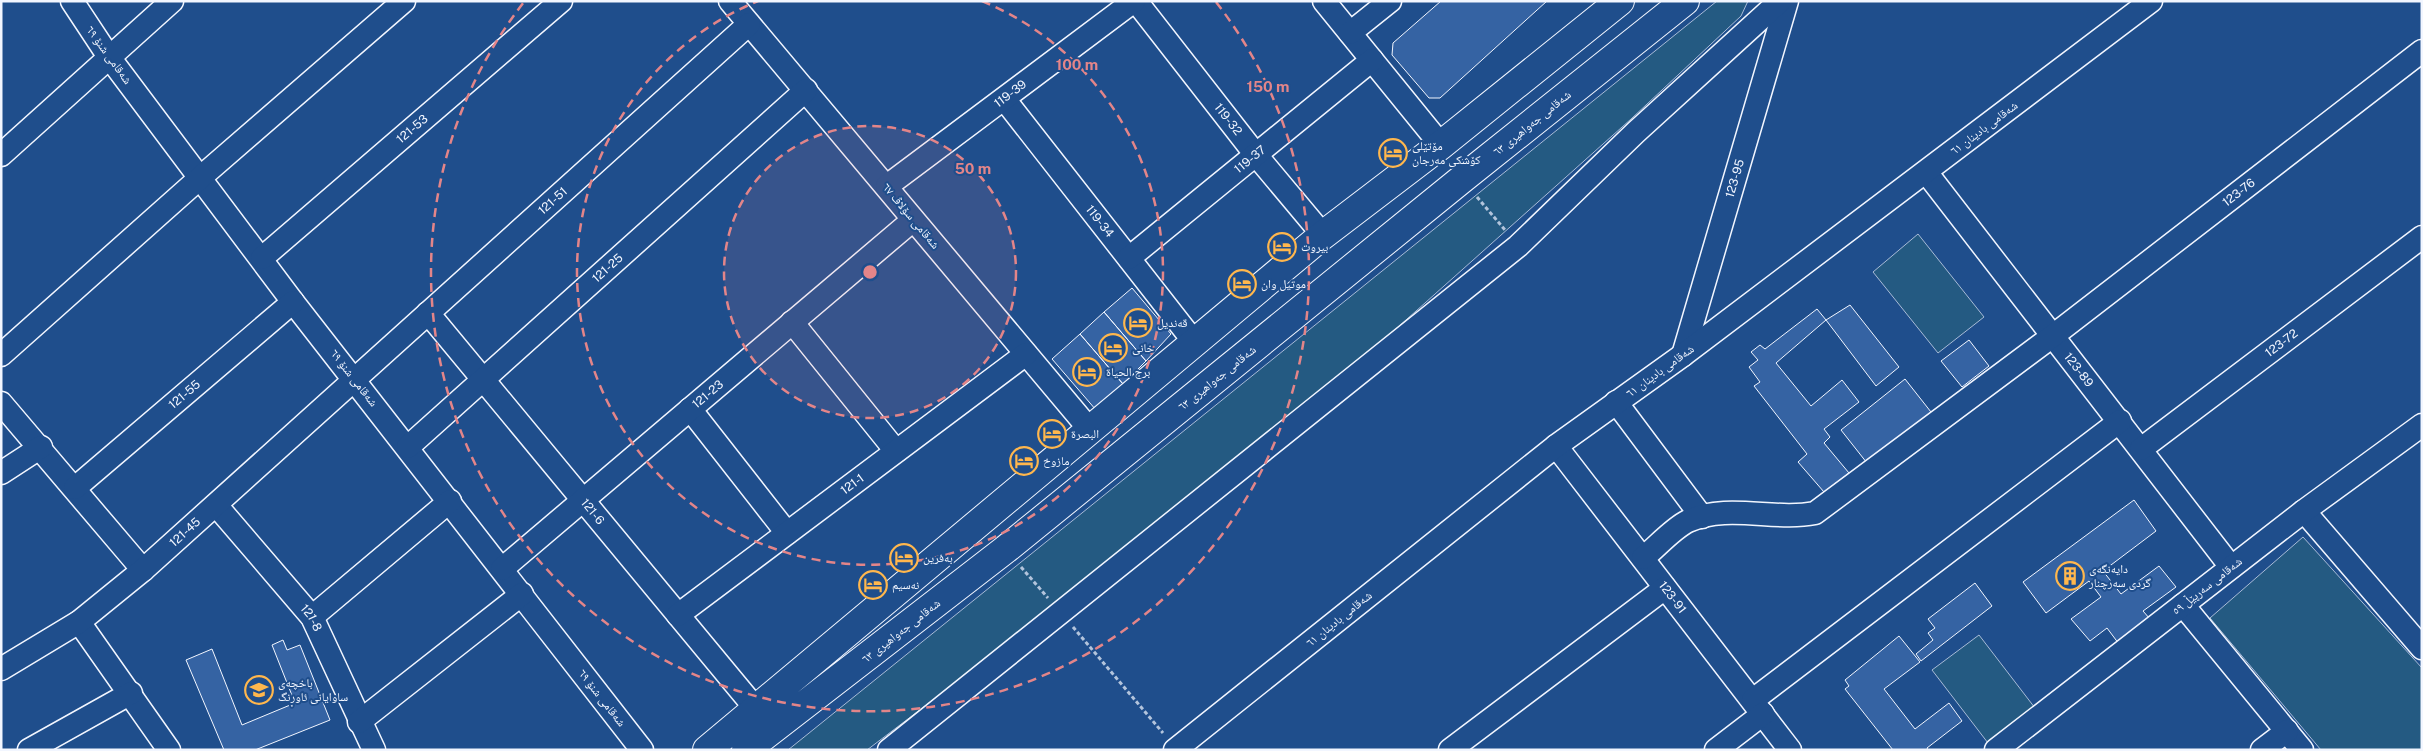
<svg xmlns="http://www.w3.org/2000/svg" width="2423" height="751" viewBox="0 0 2423 751" font-family="'Public Sans','Noto Naskh Arabic',sans-serif">
<rect width="100%" height="100%" fill="#1f4e8c"/>
<path fill="#245a82" stroke="#a8bbd7" d="M 1717,1 L 1748,1 L 1741,16 L 1631,119 L 1388,336 L 1087,583 L 867,750 L 788,750 Z
M 1918,234 L 1984,317 L 1938,353 L 1873,272 Z
M 2303,537 L 2422,668 L 2422,750 L 2321,750 L 2210,618 Z
M 1979,635 L 2035,708 L 1988,743 L 1932,670 Z"/>
<path fill="#3563a3" stroke="#f2f6ff" d="M 1441,1 L 1547,1 L 1440,98 L 1429,98 L 1392,55 L 1393,43 Z
M 1132,288 L 1171,334 L 1146,361 L 1104,312 Z
M 1850,305 L 1899,367 L 1876,386 L 1826,320 Z
M 1817,309 L 1826,320 L 1776,363 L 1811,406 L 1842,380 L 1859,402 L 1824,429 L 1830,437 L 1824,443 L 1849,473 L 1824,492 L 1798,462 L 1807,454 L 1754,386 L 1760,382 L 1749,367 L 1758,360 L 1751,352 L 1760,345 L 1765,349 Z
M 1104,312 L 1146,361 L 1123,384 L 1080,334 Z
M 1080,334 L 1123,384 L 1096,410 L 1052,359 Z
M 1969,340 L 1989,366 L 1962,387 L 1941,361 Z
M 1905,379 L 1931,412 L 1867,463 L 1841,430 Z
M 2134,500 L 2156,531 L 2103,571 L 2121,594 L 2159,566 L 2176,587 L 2143,611 L 2150,619 L 2119,644 L 2107,628 L 2090,641 L 2071,619 L 2101,597 L 2089,581 L 2046,613 L 2023,582 Z
M 1975,583 L 1992,606 L 1921,661 L 1916,654 L 1933,640 L 1928,633 L 1935,628 L 1928,619 Z
M 1899,636 L 1920,662 L 1884,689 L 1915,729 L 1949,703 L 1962,721 L 1927,748 L 1928,750 L 1893,750 L 1845,689 L 1849,686 L 1845,680 Z
M 283,640 L 287,650 L 300,645 L 330,720 L 255,750 L 224,750 L 186,660 L 212,649 L 242,725 L 295,703 L 272,645 Z"/>
<g fill="none" stroke-linecap="round" stroke-linejoin="round">
<defs>
<g id="minor">
<path d="M 72,1 L 109,57 L 293,302 L 642,750"/>
<path d="M 730,1 L 1091,431"/>
<path id="s1" d="M 1136,1 L 1256,155 L 1323,235"/>
<path d="M 1324,1 L 1441,145"/>
<path d="M 1350,33 L 1390,1"/>
<path id="s2" d="M 1005,100 L 1195,343"/>
<path d="M 1,155 L 172,1"/>
<path id="s3" d="M 1926,172 L 2231,567"/>
<path id="s4" d="M 887,186 L 1134,1"/>
<path id="s5" d="M 262,258 L 561,1"/>
<path id="s6" d="M 1129,258 L 1372,60"/>
<path id="s7" d="M 428,313 L 756,709"/>
<path d="M 792,322 L 896,451"/>
<path d="M 1,355 L 201,177 L 404,1"/>
<path id="s8" d="M 1683,355 L 1787,1"/>
<path d="M 1616,402 L 1702,517"/>
<path d="M 1,403 L 143,570"/>
<path d="M 690,409 L 787,533"/>
<path id="s9" d="M 1556,446 L 1790,750"/>
<path id="s10" d="M 408,447 L 806,90"/>
<path id="s11" d="M 2141,449 L 2422,237"/>
<path d="M 1,473 L 41,447"/>
<path id="s12" d="M 75,488 L 293,302"/>
<path id="s13" d="M 216,505 L 312,617 L 374,750"/>
<path d="M 2304,511 L 2422,648"/>
<path id="s14" d="M 1643,558 C 1657,547 1672,529 1688,521 C 1728,503 1774,521 1815,513 L 2054,335 L 2422,51"/>
<path id="s15" d="M 502,569 L 913,220"/>
<path d="M 2183,605 L 2302,750"/>
<path id="s16" d="M 678,615 L 1026,354"/>
<path d="M 312,617 L 450,501"/>
<path d="M 79,622 L 169,750"/>
<path id="s17" d="M 1,669 L 79,622 L 143,570 L 749,24"/>
<path d="M 1753,700 L 2120,421"/>
<path d="M 359,722 L 522,594"/>
<path d="M 29,750 L 131,693"/>
<path d="M 889,750 L 1518,246 L 1636,132 L 1780,1"/>
<path d="M 1175,750 L 1556,446 L 1683,355 L 2151,1"/>
<path d="M 1450,750 L 1665,588"/>
<path d="M 1716,750 L 1763,714"/>
<path d="M 1996,750 L 2304,511 L 2422,425"/>
<path d="M 2262,750 L 2287,731"/>
</g>
<path id="major" d="M 707,750 L 1323,235 L 1441,145 L 1620,1
M 746,750 L 1006,549 L 1462,179 L 1685,1"/>
</defs>
<use href="#minor" stroke="#f2f6ff" stroke-width="25"/>
<use href="#major" stroke="#f2f6ff" stroke-width="30"/>
<path stroke="#b3c4dc" stroke-width="3" stroke-dasharray="4 2.5" stroke-linecap="butt" d="M 1477,197 L 1505,230
M 1021,567 L 1048,598
M 1073,627 L 1163,733"/>
<use href="#minor" stroke="#1f4e8c" stroke-width="22"/>
<use href="#major" stroke="#1f4e8c" stroke-width="28"/>
</g>
<circle cx="870" cy="272" r="146" fill="#e38589" fill-opacity=".12"/>
<g fill="none" stroke="#e38589" stroke-width="2.5" stroke-dasharray="9 6">
<circle cx="870" cy="272" r="146"/>
<path d="M982 1A293 293 0 1 1 758 1"/>
<path d="M1216 2A439 439 0 1 1 524 2"/>
</g>
<defs>
<symbol id="hotel-ring" viewBox="-11 -11 22 22"><circle r="9.5" fill="#1f4e8c" stroke="#ffb74d" stroke-width="1.5"/><path d="M-6-4.5h1.5V1H6V5H4.5V3h-9V5H-6ZM-4 0a1.8 1.8 0 1 1 3.6 0ZM.5 0V-2.5h3Q6-2.5 6 0Z" fill="#ffb74d"/></symbol>
<symbol id="building-ring" viewBox="-11 -11 22 22"><circle r="9.5" fill="#1f4e8c" stroke="#ffb74d" stroke-width="1.5"/><path d="M-4-6H4V6H1V3H-1V6H-4ZM-2.5-4.3h1.7v1.8h-1.7ZM.8-4.3h1.7v1.8H.8ZM-2.5-1h1.7V.8h-1.7ZM.8-1h1.7V.8H.8Z" fill="#ffb74d"/></symbol>
<symbol id="school-ring" viewBox="-11 -11 22 22"><circle r="9.5" fill="#1f4e8c" stroke="#ffb74d" stroke-width="1.5"/><path d="M0-5L7-2L0 1L-7-2ZM-4 1L0 2.5L4 1V4Q0 6-4 4Z" fill="#ffb74d"/></symbol>
</defs>
<g fill-rule="evenodd">
<use href="#hotel-ring" x="1377" y="137" width="32" height="32"/>
<use href="#hotel-ring" x="1266" y="231" width="32" height="32"/>
<use href="#hotel-ring" x="1226" y="268" width="32" height="32"/>
<use href="#hotel-ring" x="1122" y="307" width="32" height="32"/>
<use href="#hotel-ring" x="1097" y="332" width="32" height="32"/>
<use href="#hotel-ring" x="1071" y="356" width="32" height="32"/>
<use href="#hotel-ring" x="1036" y="418" width="32" height="32"/>
<use href="#hotel-ring" x="1008" y="445" width="32" height="32"/>
<use href="#hotel-ring" x="888" y="542" width="32" height="32"/>
<use href="#building-ring" x="2054" y="560" width="32" height="32"/>
<use href="#hotel-ring" x="857" y="569" width="32" height="32"/>
<use href="#school-ring" x="243" y="674" width="32" height="32"/>
</g>
<g text-anchor="middle" dominant-baseline="central" stroke-width="4" stroke-linejoin="round" paint-order="stroke">
<g font-size="12" fill="#f2f6ff" stroke="#1f4e8c">
<text transform="translate(109 55) rotate(54)">شەقامی شنۆ ٦٩</text>
<text stroke="none"><textPath href="#s4" startOffset="154">119-39</textPath></text>
<text stroke="none"><textPath href="#s1" startOffset="150">119-32</textPath></text>
<text transform="translate(1532 123) rotate(-39)">شەقامی جەواهیری ٦٣</text>
<text transform="translate(1984 128) rotate(-37)">شەقامی بادینان ٦١</text>
<text stroke="none"><textPath href="#s5" startOffset="198">121-53</textPath></text>
<text stroke="none"><textPath href="#s6" startOffset="156">119-37</textPath></text>
<text stroke="none"><textPath href="#s8" startOffset="184">123-95</textPath></text>
<text stroke="none"><textPath href="#s14" startOffset="718">123-76</textPath></text>
<text stroke="none"><textPath href="#s17" startOffset="725">121-51</textPath></text>
<text transform="translate(911 216) rotate(50)">شەقامی سۆلاڤ ٦٧</text>
<text stroke="none"><textPath href="#s2" startOffset="154">119-34</textPath></text>
<text stroke="none"><textPath href="#s10" startOffset="268">121-25</textPath></text>
<text stroke="none"><textPath href="#s11" startOffset="176">123-72</textPath></text>
<text stroke="none"><textPath href="#s3" startOffset="250">123-89</textPath></text>
<text transform="translate(1660 371) rotate(-36)">شەقامی بادینان ٦١</text>
<text transform="translate(354 378) rotate(52)">شەقامی شنۆ ٦٩</text>
<text transform="translate(1217 378) rotate(-39)">شەقامی جەواهیری ٦٣</text>
<text stroke="none"><textPath href="#s15" startOffset="270">121-23</textPath></text>
<text stroke="none"><textPath href="#s12" startOffset="144">121-55</textPath></text>
<text stroke="none"><textPath href="#s16" startOffset="218">121-1</textPath></text>
<text stroke="none"><textPath href="#s7" startOffset="258">121-6</textPath></text>
<text stroke="none"><textPath href="#s17" startOffset="230">121-45</textPath></text>
<text transform="translate(2207 586) rotate(-38)">شەقامی سەرپێڵ ٥٩</text>
<text stroke="none"><textPath href="#s9" startOffset="191">123-91</textPath></text>
<text stroke="none"><textPath href="#s13" startOffset="148">121-8</textPath></text>
<text transform="translate(1339 619) rotate(-39)">شەقامی بادینان ٦١</text>
<text transform="translate(901 631) rotate(-38)">شەقامی جەواهیری ٦٣</text>
<text transform="translate(602 698) rotate(52)">شەقامی شنۆ ٦٩</text>
</g>
<g font-size="12" fill="#f2f6ff" stroke="#1f4e8c" text-anchor="start">
<text x="1412" y="146">مۆتێلی<tspan x="1412" dy="14">کۆشکی مەرجان</tspan></text>
<text x="1301" y="247">بیروت</text>
<text x="1261" y="284">موتيل وان</text>
<text x="1157" y="323">قەندیل</text>
<text x="1132" y="348">خانی</text>
<text x="1106" y="372">برج الحياة</text>
<text x="1071" y="434">البصرة</text>
<text x="1043" y="461">مازوخ</text>
<text x="923" y="558">بەفرین</text>
<text x="2089" y="569">دایەنگەی<tspan x="2089" dy="14">گردی سەرچنار</tspan></text>
<text x="892" y="585">نەسیم</text>
<text x="278" y="683">باخچەی<tspan x="278" dy="14">ساوایانی ئاوڕنگ</tspan></text>
</g>
</g>
<circle cx="870" cy="272" r="8" fill="#e38589" stroke="#1f4e8c" stroke-width="2.5"/>
<g font-size="15" text-anchor="middle" font-weight="bold" fill="#e38589" stroke="#1f4e8c" stroke-width="4" stroke-linejoin="round" paint-order="stroke">
<text x="1077" y="70">100 m</text>
<text x="1268" y="92">150 m</text>
<text x="973" y="174">50 m</text>
</g>
<rect width="2423" height="751" fill="none" stroke="#f2f6ff" stroke-width="5"/>
</svg>
